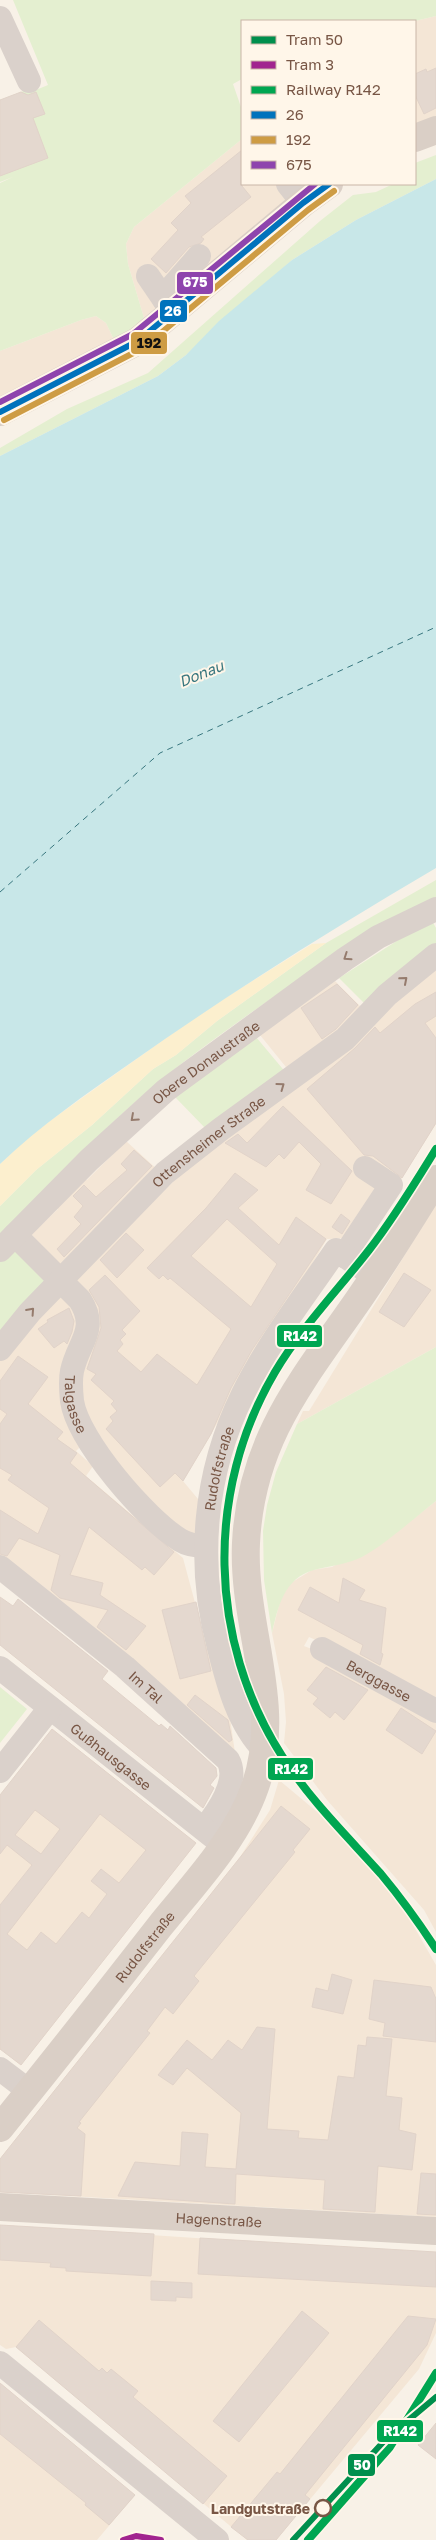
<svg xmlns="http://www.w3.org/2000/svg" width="436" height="2540" viewBox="0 0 436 2540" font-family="'Golos Text',sans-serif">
<rect width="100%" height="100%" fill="#f8f1e7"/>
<path fill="#f4e6d6" d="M 436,16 L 436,122 L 415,130 L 415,21 Z
M 242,139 L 242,184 L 316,184 L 144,318 L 128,264 L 126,244 L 134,227 Z
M 96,316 L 106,323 L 116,344 L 0,402 L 0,351 L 81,320 Z
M 436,963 L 436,1124 L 385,1204 L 348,1238 L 327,1239 L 183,1481 L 203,1505 L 195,1535 L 183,1535 L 120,1471 L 76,1396 L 93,1329 L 72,1282 L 204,1151 Z
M 335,981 L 364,1010 L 290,1072 L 260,1035 Z
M 126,1141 L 159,1171 L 63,1267 L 29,1232 L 30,1229 L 38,1228 L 58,1209 L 58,1201 L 79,1179 L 87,1180 Z
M 436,1204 L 436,1347 L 297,1424 L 303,1411 L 309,1411 L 314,1403 Z
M 63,1296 L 78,1303 L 83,1444 L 76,1451 L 93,1466 L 86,1476 L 183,1558 L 217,1685 L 230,1718 L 236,1760 L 0,1555 L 0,1359 L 50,1301 Z
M 436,1501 L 436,1705 L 334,1648 L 309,1637 L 304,1646 L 322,1653 L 436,1720 L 436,1932 L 424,1910 L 327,1800 L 284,1743 L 286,1722 L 284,1694 L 272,1633 L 280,1601 L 289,1584 L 312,1570 L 332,1567 L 408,1523 Z
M 52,1729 L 196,1843 L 21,2065 L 0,2049 L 0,1795 Z
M 279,1780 L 322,1816 L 387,1888 L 409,1918 L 436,1965 L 436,2217 L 0,2192 L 0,2159 L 240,1857 L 270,1810 Z
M 0,2225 L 436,2254 L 436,2333 L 419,2369 L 276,2540 L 247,2540 L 16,2347 L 6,2349 L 0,2345 Z
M 0,2383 L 135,2495 L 97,2540 L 0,2540 Z"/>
<path fill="#e4efd0" d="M 13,0 L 436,0 L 436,16 L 415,21 L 242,21 L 242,79 L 233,84 L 242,110 L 242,139 L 134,227 L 126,244 L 128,264 L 144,318 L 116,344 L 106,323 L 96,316 L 81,320 L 0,351 L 0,183 L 13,177 L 0,182 L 0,100 L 34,87 L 36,90 L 48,85 Z
M 436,155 L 436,179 L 356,220 L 292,260 L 186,355 L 158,376 L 0,456 L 0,448 L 67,409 L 148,373 L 320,221 L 353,195 L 376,192 L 393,184 L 415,184 L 415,163 Z
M 436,880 L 436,897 C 382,921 333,954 285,989 C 229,1028 173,1067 123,1113 C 80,1152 41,1195 0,1236 L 0,1206 L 36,1170 L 92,1125 L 153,1069 L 176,1055 L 217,1021 L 326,943 Z
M 431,919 L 436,928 L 436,946 L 367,1006 L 339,978 Z
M 256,1037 L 287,1074 L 207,1130 L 175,1097 Z
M 15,1250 L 47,1279 L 0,1339 L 0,1258 Z
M 436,1347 L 436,1501 C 414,1518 386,1544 362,1557 C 347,1564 330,1566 314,1570 C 284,1578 278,1607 272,1633 L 264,1580 L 263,1531 L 267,1505 L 276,1472 L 297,1424 Z
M 0,1687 L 27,1709 L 0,1743 Z"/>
<path fill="#fcefce" d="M 326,943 L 217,1021 L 176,1055 L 153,1069 L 92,1125 L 36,1170 L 0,1206 L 0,1164 L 33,1133 L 201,1013 L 312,944 Z"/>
<path fill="#c8e7e8" d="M 436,179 L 436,868 C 332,929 230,993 132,1062 C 86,1094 41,1125 0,1164 L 0,456 L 158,376 L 186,355 L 219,321 L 292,260 L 356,220 Z"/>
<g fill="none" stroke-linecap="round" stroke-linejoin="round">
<path stroke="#38767e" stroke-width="1" stroke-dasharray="6 5" stroke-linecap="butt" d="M 0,892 L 160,753 L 436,627"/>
</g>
<path fill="#e4d8cf" stroke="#e1d3c9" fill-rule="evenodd" d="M 436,68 L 436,108 L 424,114 L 415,95 L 415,74 L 426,69 L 427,72 Z
M 21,92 L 28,95 L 36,92 L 45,114 L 33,118 L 48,158 L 0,176 L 0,100 Z
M 242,150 L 242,186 L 251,197 L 201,237 L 204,239 L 201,243 L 189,247 L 166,273 L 151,259 L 178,230 L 171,223 L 191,203 L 185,196 Z
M 337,984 L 358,1005 L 336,1029 L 322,1039 L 301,1008 Z
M 436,992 L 436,1016 L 425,1023 L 436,1038 L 436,1123 L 402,1178 L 373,1156 L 364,1155 L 307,1089 L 355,1048 L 375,1027 L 380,1033 L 415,1004 Z
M 283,1106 L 352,1171 L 331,1204 L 306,1190 L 321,1164 L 299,1142 L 284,1159 L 279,1154 L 266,1167 L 225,1143 L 238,1134 L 247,1143 Z
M 134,1150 L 152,1166 L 64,1257 L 57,1249 L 81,1224 L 74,1217 L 83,1206 L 73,1196 L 84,1185 L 96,1197 L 127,1170 L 121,1164 Z
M 235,1173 L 258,1190 L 238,1208 L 279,1245 L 296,1217 L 326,1239 L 252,1350 L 231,1388 L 211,1434 L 183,1481 L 175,1473 L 160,1487 L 106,1429 L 113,1421 L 110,1417 L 117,1411 L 111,1404 L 114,1401 L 91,1380 L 96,1374 L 87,1369 L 101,1328 L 99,1307 L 89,1290 L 105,1275 L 140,1311 L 122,1330 L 126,1334 L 120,1340 L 123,1344 L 117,1351 L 141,1372 L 157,1354 L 197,1385 L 231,1329 L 170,1278 L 168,1280 L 163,1275 L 159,1279 L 147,1268 L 206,1208 ZM 227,1219 L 277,1264 L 251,1307 L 191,1256 Z
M 341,1214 L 350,1221 L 342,1234 L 332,1227 Z
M 126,1233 L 144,1250 L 117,1278 L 100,1260 Z
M 404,1273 L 431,1290 L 404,1327 L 379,1312 Z
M 69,1308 L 74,1321 L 72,1332 L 67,1344 L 64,1341 L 54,1348 L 38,1329 L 48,1322 L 47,1320 Z
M 18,1356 L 48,1377 L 28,1404 L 63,1432 L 57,1439 L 77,1453 L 70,1463 L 174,1552 L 154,1575 L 145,1567 L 142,1570 L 89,1527 L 70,1575 L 103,1583 L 100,1595 L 146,1626 L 126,1650 L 97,1627 L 108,1610 L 60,1598 L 51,1590 L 60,1555 L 19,1538 L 7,1556 L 0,1554 L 0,1510 L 38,1534 L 49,1508 L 8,1480 L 12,1475 L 0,1468 L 0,1424 L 7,1414 L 0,1409 L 0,1381 Z
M 343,1578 L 365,1590 L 359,1600 L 386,1608 L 381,1653 L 383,1654 L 380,1665 L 360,1654 L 363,1645 L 298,1610 L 310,1587 L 339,1603 Z
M 0,1597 L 13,1606 L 18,1599 L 108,1671 L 102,1679 L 159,1726 L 161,1724 L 168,1730 L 170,1726 L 216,1768 L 217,1776 L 210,1785 L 214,1788 L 203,1808 L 0,1645 Z
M 196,1602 L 211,1671 L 180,1679 L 162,1610 Z
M 326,1667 L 368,1690 L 344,1720 L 335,1712 L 330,1718 L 313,1704 L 318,1698 L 307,1690 Z
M 195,1695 L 228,1720 L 232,1740 L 229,1742 L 187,1705 Z
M 401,1708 L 436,1731 L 422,1754 L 386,1730 Z
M 52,1729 L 196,1843 L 21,2065 L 0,2049 L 0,1905 L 32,1865 L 7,1845 L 0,1854 L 0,1795 ZM 35,1810 L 60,1829 L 41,1854 L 15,1835 ZM 100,1814 L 146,1850 L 119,1883 L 101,1869 L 91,1881 L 107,1894 L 89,1918 L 82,1912 L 56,1944 L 41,1932 L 27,1950 L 7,1934 Z
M 281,1806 L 310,1829 L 293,1850 L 295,1852 L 194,1976 L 199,1981 L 173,2014 L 165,2007 L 147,2031 L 150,2033 L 79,2122 L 81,2123 L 77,2128 L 85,2134 L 81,2196 L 0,2192 L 0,2159 Z
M 332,1974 L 352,1980 L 343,2014 L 312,2007 L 316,1988 L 328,1991 Z
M 374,1980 L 431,1987 L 436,1999 L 436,2042 L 383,2036 L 385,2023 L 369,2019 Z
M 257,2027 L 275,2029 L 267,2129 L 299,2131 L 298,2138 L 328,2140 L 338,2076 L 354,2078 L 358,2045 L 366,2046 L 367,2037 L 392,2039 L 386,2096 L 402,2098 L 399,2130 L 416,2134 L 412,2170 L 378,2166 L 375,2212 L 323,2209 L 325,2180 L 236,2174 L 235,2204 L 118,2196 L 135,2162 L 180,2166 L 182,2132 L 208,2134 L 205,2167 L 236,2169 L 241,2113 L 187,2068 L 173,2085 L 158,2075 L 187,2040 L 212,2060 L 228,2040 L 242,2050 Z
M 421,2173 L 436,2174 L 436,2215 L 417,2214 Z
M 0,2225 L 154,2234 L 151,2276 L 66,2271 L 66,2268 L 50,2267 L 51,2263 L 0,2260 Z
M 200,2238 L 436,2252 L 436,2287 L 198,2274 Z
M 151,2281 L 192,2283 L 192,2298 L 176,2297 L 176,2301 L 151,2300 Z
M 302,2311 L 329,2333 L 239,2442 L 213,2421 Z
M 408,2316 L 436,2319 L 427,2345 L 305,2495 L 310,2499 L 276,2540 L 248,2540 L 231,2527 L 277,2472 L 280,2474 Z
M 39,2320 L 99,2371 L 102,2368 L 107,2373 L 111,2369 L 138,2391 L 133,2397 L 227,2476 L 203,2504 L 16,2347 Z
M 0,2383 L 135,2495 L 109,2525 L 85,2505 L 86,2503 L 0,2434 Z
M 436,2423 L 436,2459 L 418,2445 Z"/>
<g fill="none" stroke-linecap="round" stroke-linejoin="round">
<g stroke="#dad1cb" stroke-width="24">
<path d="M 0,18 L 29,81"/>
<path d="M 288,184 L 303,203"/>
<path d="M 148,276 L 165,301"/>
<path d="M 174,314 L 165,301 L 165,295 L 199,256"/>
<path id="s1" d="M 15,1235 L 80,1300 C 99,1330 78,1342 72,1371 C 70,1381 71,1391 72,1401 C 78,1441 146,1519 180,1540 C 188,1545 197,1546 206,1546"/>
<path id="s2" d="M 0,1250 L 89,1160 L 166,1090 L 345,959 L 378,937 L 436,909"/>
<path d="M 344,1256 L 391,1185 L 365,1168"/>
<path id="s3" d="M 0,1349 L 30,1312 L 165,1173 L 221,1129 L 345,1039 L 387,995 L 436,955"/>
<path id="s4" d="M 0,1567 L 125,1667 L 228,1760 C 240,1781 217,1813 204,1829"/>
<path id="s5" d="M 322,1649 L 436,1711"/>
<path id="s6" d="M 0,1668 L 216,1839"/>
<path id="s7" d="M 265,1751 C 238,1724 228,1684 219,1648 C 196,1563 204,1473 243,1394 C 268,1343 304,1297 336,1250 L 374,1276"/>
<path d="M 0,1771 L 50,1708"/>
<path d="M 0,2069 L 29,2091"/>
<path d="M 0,2363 L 217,2540"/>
</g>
<g stroke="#dacfc6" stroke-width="28">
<path d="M 415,138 L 436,130"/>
<path d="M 0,412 L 138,341 L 303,203 L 329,184"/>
<path id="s8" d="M 0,2128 C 54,2061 107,1994 160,1926 C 194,1884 237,1839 255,1787 C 284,1705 242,1626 246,1543 C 251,1439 303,1380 359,1299 C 386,1260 411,1219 436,1179"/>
<path id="s9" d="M 0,2207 L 436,2231"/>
</g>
<defs>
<path id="bus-1" d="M 0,412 L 138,341 L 303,203 L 329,184"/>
<path id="bus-2" d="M 4,420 L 143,348 L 308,210 L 334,191"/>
<path id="bus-3" d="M 0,402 L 133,334 L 315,184"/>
</defs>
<use href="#bus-1" stroke="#fff6e9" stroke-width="10"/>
<use href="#bus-2" stroke="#fff6e9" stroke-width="10"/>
<use href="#bus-3" stroke="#fff6e9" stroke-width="10"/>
<use href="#bus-1" stroke="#0072bc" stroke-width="6"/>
<use href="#bus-2" stroke="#ce9c44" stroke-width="6"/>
<use href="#bus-3" stroke="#8e44ad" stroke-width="6"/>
<defs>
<path id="rail-1" d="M 436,1149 C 415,1183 394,1218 369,1250 C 338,1290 301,1328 275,1372 C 205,1491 208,1640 282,1756 C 310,1800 347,1836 381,1874 C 401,1898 419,1923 436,1949
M 308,2540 L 390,2447 L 436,2373"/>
</defs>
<use href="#rail-1" stroke="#fff6e9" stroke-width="11"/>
<use href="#rail-1" stroke="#00a651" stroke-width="8"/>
<defs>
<path id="tram-1" d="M 293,2540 L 386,2439 L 436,2397"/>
<path id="tram-2" d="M 123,2540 L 136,2536 L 161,2540"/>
</defs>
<use href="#tram-1" stroke="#fff6e9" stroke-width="10"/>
<use href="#tram-2" stroke="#fff6e9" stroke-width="10"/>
<use href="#tram-1" stroke="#008f4d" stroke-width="6"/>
<use href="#tram-2" stroke="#a1248f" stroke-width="6"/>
</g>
<defs><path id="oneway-chevron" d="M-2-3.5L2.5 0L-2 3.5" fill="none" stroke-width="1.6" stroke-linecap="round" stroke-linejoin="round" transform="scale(1.25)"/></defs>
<g stroke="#957b6d">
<use href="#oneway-chevron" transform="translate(347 957) rotate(146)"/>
<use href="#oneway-chevron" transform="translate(404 980) rotate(-41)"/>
<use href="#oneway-chevron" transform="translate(281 1086) rotate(-36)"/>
<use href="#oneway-chevron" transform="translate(134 1118) rotate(138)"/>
<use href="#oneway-chevron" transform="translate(31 1311) rotate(-48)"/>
</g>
<circle fill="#fff6e9" stroke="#785645" stroke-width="2.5" cx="323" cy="2508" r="8"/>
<g text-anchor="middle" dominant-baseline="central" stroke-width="4" stroke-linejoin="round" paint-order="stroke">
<g font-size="14" fill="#785645" stroke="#fff6e9">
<text stroke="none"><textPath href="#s2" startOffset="279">Obere Donaustraße</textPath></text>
<text stroke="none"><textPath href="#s3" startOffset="295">Ottensheimer Straße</textPath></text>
<text stroke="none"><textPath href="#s1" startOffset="201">Talgasse</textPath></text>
<text stroke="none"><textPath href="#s7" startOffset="296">Rudolfstraße</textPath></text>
<text stroke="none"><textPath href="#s5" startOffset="65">Berggasse</textPath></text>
<text stroke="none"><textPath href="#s4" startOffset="189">Im Tal</textPath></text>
<text stroke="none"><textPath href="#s6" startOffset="142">Gußhausgasse</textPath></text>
<text stroke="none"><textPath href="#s8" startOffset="232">Rudolfstraße</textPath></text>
<text stroke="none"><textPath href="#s9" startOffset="219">Hagenstraße</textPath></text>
</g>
<g font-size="14" font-weight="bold" fill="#785645" stroke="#fff6e9" text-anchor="end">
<text x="310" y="2508">Landgutstraße</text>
</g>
<g font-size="15" font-style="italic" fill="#38767e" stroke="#fff6e9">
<text transform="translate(201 673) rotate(-22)">Donau</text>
</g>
</g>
<g stroke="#fff6e9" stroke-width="2">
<rect x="176" y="271" width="38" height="24" rx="5" fill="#8e44ad"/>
<rect x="159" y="299" width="29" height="24" rx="5" fill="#0072bc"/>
<rect x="130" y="331" width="38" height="24" rx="5" fill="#ce9c44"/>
<rect x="276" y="1324" width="47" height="24" rx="5" fill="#00a651"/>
<rect x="267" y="1757" width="47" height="24" rx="5" fill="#00a651"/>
<rect x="376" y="2419" width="48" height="24" rx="5" fill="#00a651"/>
<rect x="347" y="2453" width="29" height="24" rx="5" fill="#008f4d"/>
</g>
<g font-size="14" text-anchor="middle" font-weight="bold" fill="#fff">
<text x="195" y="287">675</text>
<text x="173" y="316">26</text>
<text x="300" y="1341">R142</text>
<text x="291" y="1774">R142</text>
<text x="400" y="2436">R142</text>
<text x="362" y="2470">50</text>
</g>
<g font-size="14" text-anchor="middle" font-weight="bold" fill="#111">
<text x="149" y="348">192</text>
</g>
<rect x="241" y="20" width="175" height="165" fill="#fff6e9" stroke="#c9b6a7"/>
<rect x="251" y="36" width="25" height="8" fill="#008f4d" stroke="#c9b6a7"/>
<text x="286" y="45" font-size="15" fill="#785645">Tram 50</text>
<rect x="251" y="61" width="25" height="8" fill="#a1248f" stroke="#c9b6a7"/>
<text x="286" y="70" font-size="15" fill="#785645">Tram 3</text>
<rect x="251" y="86" width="25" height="8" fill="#00a651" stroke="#c9b6a7"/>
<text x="286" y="95" font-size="15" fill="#785645">Railway R142</text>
<rect x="251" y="111" width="25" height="8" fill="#0072bc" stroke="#c9b6a7"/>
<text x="286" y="120" font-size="15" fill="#785645">26</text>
<rect x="251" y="136" width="25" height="8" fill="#ce9c44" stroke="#c9b6a7"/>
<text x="286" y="145" font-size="15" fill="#785645">192</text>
<rect x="251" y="161" width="25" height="8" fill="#8e44ad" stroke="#c9b6a7"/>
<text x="286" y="170" font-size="15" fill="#785645">675</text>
</svg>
